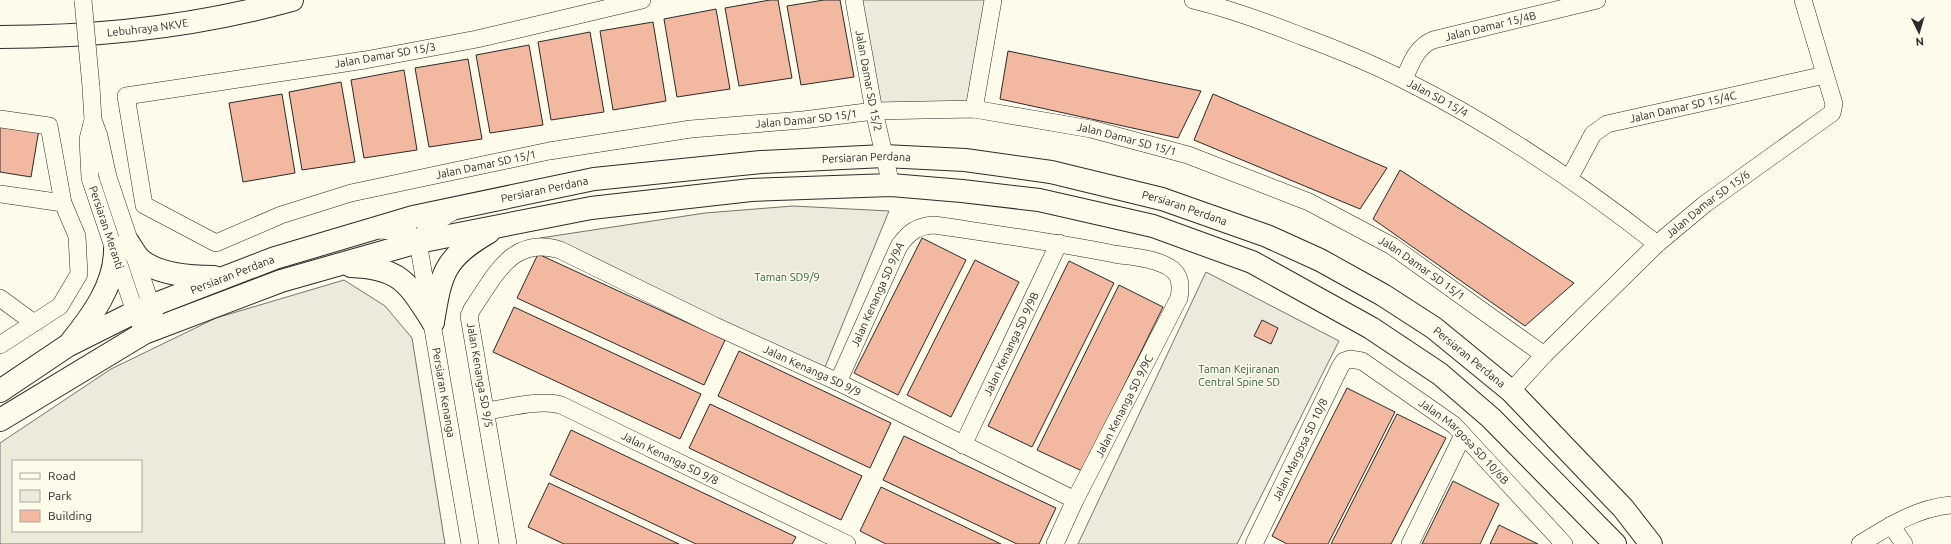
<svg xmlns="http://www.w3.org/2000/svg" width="1951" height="544" viewBox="0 0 1951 544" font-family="Ubuntu,sans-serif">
<rect width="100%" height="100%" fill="#fdfbea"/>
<path fill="#ecebdb" stroke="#74746e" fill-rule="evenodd" d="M 858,0 L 987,0 L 970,103 L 879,106 Z
M 793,206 L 889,211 L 823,372 L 540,238 L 705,213 Z
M 1206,272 L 1339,341 L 1237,544 L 1078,544 Z
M 344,280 L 385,306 L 412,338 L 445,544 L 0,544 L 0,443 L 111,369 L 216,318 ZM 13,461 L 141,461 L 141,531 L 13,531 Z"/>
<path fill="#f2b8a0" stroke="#2b2b2b" d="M 770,0 L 778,0 L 792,78 L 739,86 L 725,8 Z
M 824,0 L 840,0 L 854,77 L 801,85 L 787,6 Z
M 716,9 L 730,89 L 677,97 L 664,19 Z
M 653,22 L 666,101 L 613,110 L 600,31 Z
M 590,32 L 604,112 L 551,120 L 538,42 Z
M 529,45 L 543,125 L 490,133 L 476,55 Z
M 1008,51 L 1201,91 L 1178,138 L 1000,99 Z
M 468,59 L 482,139 L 429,147 L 415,68 Z
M 404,70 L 417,150 L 364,158 L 351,80 Z
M 341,82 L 355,162 L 302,170 L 289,92 Z
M 282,94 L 295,173 L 243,182 L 229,103 Z
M 1213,94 L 1387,168 L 1360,209 L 1194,140 Z
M 0,123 L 39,129 L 31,177 L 0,172 Z
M 1400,170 L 1574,283 L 1525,326 L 1373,219 Z
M 922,238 L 966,260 L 898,395 L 854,373 Z
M 538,254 L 725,340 L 704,385 L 517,298 Z
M 975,260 L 1019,282 L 951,417 L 907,395 Z
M 1069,261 L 1114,283 L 1032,447 L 988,426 Z
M 1119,285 L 1163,307 L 1082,471 L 1037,450 Z
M 514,307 L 701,394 L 680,439 L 493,352 Z
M 1262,320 L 1278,328 L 1271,344 L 1254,336 Z
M 739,351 L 891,423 L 870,468 L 718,396 Z
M 1347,388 L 1395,412 L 1328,544 L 1287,544 L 1272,536 Z
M 710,404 L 862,476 L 841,520 L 689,448 Z
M 1397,414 L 1446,438 L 1391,544 L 1331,544 Z
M 571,430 L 796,537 L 792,544 L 696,544 L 550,475 Z
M 904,436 L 1056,508 L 1039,544 L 1017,544 L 883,480 Z
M 1453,481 L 1499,504 L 1480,544 L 1422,544 Z
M 549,483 L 679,544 L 564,544 L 528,527 Z
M 881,487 L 1001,544 L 886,544 L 860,531 Z
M 1499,525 L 1538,544 L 1490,544 Z"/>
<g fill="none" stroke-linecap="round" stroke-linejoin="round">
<defs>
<g id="minor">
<path id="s1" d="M 642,0 L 477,39 L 365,60 L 126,96 L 144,205 L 216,243 L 281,215 L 351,193 L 549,151 L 691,129 L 803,120 L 874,111 L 974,109 L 1091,129 L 1188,155 L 1309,202 L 1392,246 L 1544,355"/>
<path id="s2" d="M 854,0 L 874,111 L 891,185"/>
<path id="s3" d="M 1193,0 C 1230,9 1266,22 1301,36 C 1336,49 1371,63 1404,80 C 1494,125 1578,182 1657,244"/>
<path id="s4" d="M 1404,79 C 1411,64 1416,47 1433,40 L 1597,0"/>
<path d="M 91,87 L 93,120 L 99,136 L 108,177 L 155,317"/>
<path d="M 974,109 L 993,0"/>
<path d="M 0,119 L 49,126 L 63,203 L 77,236 L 79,274 L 60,306 L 0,345"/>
<path id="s5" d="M 93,120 L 88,139 L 90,178 L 135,312 L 144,333"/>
<path id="s6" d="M 1569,179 L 1593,134 L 1607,124 L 1825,75"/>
<path d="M 0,194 L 63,203"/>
<path id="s7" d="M 379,230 L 408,232 L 418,242 L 470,544"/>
<path d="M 418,242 L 427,228 L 452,212"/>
<path d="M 0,298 L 34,323"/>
<path id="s8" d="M 838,382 L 899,246 C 909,232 917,226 934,225 C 994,234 1055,242 1114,254 C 1132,257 1158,258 1173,270 C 1181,277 1181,288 1179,298 L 1075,500 L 1055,544"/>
<path id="s9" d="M 1511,391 L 1544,355 L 1657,244 L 1705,204 L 1832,113 L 1834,104 L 1803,0"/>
<path id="s10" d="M 486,411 C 508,408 540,399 561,405 L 847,544"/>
<path id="s11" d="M 963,445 L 1059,243"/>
<path d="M 1891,525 L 1904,544"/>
<path id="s12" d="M 508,544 L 469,316 L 472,309 C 495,276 512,235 560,250 L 715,326 L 838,382 L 1075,500"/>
<path id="s13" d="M 1254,544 L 1340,367 L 1344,361 L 1350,359 L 1362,361 L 1454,425 L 1564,544"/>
<path d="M 1410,544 L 1463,435"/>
<path d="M 1860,544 C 1889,526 1917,508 1951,505"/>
</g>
<g id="major">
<path d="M 128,242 C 132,248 136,256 141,260 C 159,275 192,277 214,277"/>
<path d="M 351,266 C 401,268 408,283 433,322"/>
<path d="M 433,322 C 441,273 444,258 489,232"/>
<path d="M 71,342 C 92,316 115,285 115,250"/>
<path id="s14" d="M 0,391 L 67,346 L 135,312 L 275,258 L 413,217 L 594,179 L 761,162 L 884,156 L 965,160 L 1051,172 L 1162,199 L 1267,236 L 1320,260 L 1383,295 L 1434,328 L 1511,391 L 1623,508 L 1651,544"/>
<path d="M 0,420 L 144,333 L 281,281 L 418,242 L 591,208 L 751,190 L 891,185 L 962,191 L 1039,200 L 1153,226 L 1252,262 L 1371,328 L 1440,374 L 1491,418 L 1615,544"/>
</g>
<g id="highway">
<path id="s15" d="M 0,37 C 97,37 198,26 292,0"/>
</g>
</defs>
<use href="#minor" stroke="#2b2b2b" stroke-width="18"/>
<use href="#major" stroke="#2b2b2b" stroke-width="24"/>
<use href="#highway" stroke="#2b2b2b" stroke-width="24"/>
<use href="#minor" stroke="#fdfbea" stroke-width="17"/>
<use href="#major" stroke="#fdfbea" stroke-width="22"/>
<use href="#highway" stroke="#fdfbea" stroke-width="22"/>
<defs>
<path id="minor-bridge" d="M 83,0 L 91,87"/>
</defs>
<use href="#minor-bridge" stroke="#2b2b2b" stroke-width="18" stroke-linecap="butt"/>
<use href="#minor-bridge" stroke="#fdfbea" stroke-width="17"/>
</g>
<g text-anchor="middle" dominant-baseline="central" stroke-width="3" stroke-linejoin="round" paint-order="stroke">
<g font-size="11" fill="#2b2b2b" stroke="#fdfbea">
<text stroke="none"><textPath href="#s15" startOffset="148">Lebuhraya NKVE</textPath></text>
<text stroke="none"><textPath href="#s4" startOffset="109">Jalan Damar 15/4B</textPath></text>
<text transform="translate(385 55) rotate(-10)">Jalan Damar SD 15/3</text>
<text stroke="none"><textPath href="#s2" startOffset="82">Jalan Damar SD 15/2</textPath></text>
<text stroke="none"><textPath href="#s3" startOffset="264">Jalan SD 15/4</textPath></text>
<text stroke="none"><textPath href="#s6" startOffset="146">Jalan Damar SD 15/4C</textPath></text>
<text stroke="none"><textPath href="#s1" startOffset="1323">Jalan Damar SD 15/1</textPath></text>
<text stroke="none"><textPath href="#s1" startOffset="1647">Jalan Damar SD 15/1</textPath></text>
<text stroke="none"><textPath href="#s14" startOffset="909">Persiaran Perdana</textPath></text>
<text stroke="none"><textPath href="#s1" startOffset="999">Jalan Damar SD 15/1</textPath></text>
<text stroke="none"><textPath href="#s14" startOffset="585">Persiaran Perdana</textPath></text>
<text stroke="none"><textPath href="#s9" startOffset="272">Jalan Damar SD 15/6</textPath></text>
<text stroke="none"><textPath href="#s14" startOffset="1233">Persiaran Perdana</textPath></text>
<text stroke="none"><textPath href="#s5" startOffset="111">Persiaran Meranti</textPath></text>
<text stroke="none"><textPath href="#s1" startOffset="1971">Jalan Damar SD 15/1</textPath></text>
<text stroke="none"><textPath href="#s14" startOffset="261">Persiaran Perdana</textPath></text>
<text stroke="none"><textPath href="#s8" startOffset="96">Jalan Kenanga SD 9/9A</textPath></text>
<text stroke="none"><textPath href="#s11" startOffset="112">Jalan Kenanga SD 9/9B</textPath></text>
<text stroke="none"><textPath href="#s14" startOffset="1557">Persiaran Perdana</textPath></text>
<text stroke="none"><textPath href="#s12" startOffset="635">Jalan Kenanga SD 9/9</textPath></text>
<text transform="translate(480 375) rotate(80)">Jalan Kenanga SD 9/5</text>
<text stroke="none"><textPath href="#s7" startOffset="196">Persiaran Kenanga</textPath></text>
<text transform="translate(1124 406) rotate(-63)">Jalan Kenanga SD 9/9C</text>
<text stroke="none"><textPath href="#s13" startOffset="353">Jalan Margosa SD 10/6B</textPath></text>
<text stroke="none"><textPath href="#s13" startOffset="105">Jalan Margosa SD 10/8</textPath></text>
<text stroke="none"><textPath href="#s10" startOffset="197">Jalan Kenanga SD 9/8</textPath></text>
</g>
<g font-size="11" fill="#34623c" stroke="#fdfbea">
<text x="787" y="277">Taman SD9/9</text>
<text x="1239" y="369">Taman Kejiranan<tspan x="1239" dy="13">Central Spine SD</tspan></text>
</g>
</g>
<rect x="12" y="460" width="130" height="72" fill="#fdfbea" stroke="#a9a89e"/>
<rect x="20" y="473" width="20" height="6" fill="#fdfbea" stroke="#a9a89e"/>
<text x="48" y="480" font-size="12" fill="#2b2b2b">Road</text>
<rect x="20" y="490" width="20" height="12" fill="#ecebdb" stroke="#a9a89e"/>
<text x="48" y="500" font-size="12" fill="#2b2b2b">Park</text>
<rect x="20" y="510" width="20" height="12" fill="#f2b8a0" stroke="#a9a89e"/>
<text x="48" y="520" font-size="12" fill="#2b2b2b">Building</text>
<g transform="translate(1919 32) rotate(175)" stroke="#fdfbea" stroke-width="3" paint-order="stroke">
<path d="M0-3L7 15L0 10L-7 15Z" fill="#2b2b2b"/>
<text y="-6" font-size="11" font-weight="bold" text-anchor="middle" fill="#2b2b2b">N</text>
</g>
</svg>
